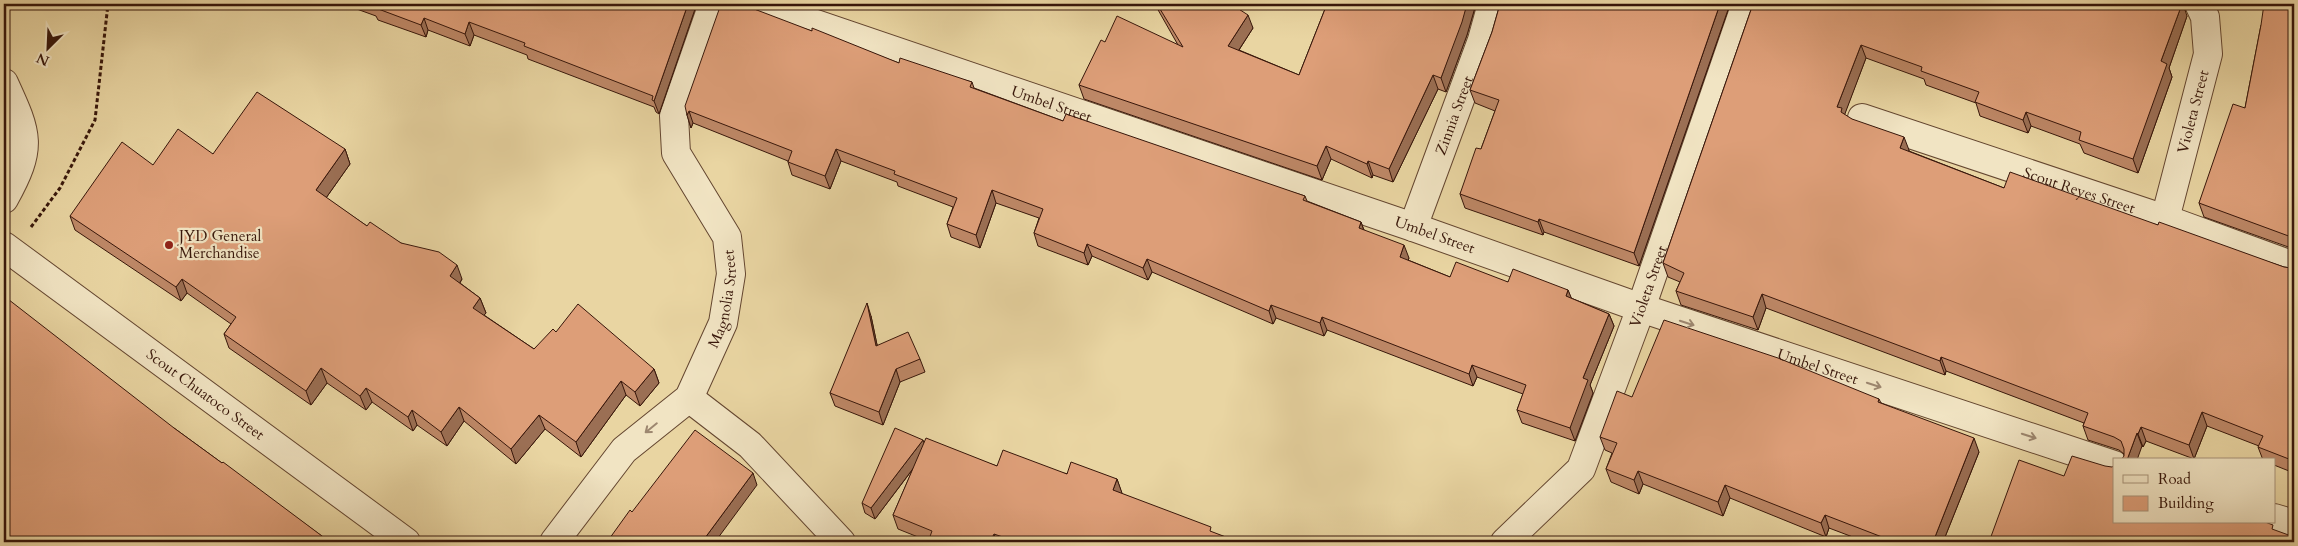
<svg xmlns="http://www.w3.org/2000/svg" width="2298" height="546" viewBox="0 0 2298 546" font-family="Cardo,serif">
<rect width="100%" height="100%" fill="#e9d5a2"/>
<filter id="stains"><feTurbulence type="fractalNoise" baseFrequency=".004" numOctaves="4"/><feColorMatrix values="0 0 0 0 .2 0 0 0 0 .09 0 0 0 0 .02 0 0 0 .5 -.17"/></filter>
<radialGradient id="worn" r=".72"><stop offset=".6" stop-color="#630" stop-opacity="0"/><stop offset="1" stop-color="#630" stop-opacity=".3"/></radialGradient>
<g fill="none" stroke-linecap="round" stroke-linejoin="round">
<defs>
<g id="minor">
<path id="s1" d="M 757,4 L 1413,227 L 1641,308 L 2114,465"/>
<path d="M 4,83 C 28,135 33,147 4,199"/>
<path id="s2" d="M 1862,118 L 2165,219 L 2294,266"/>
<path id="s3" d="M 2165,219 L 2208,54 L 2205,17 L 2199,4"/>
<path id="s4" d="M 1413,227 L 1482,40 L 1492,4"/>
<path id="s5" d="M 4,246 L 406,542"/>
<path d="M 689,398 L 750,445 L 841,542"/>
<path d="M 2274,518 L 2294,524"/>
<path id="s6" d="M 554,542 L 624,450 L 689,398 L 723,323 L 731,274 L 727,237 L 676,153 L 674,116 L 713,4"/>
<path id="s7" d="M 1505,542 L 1581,469 L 1641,308 L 1746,4"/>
</g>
</defs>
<use href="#minor" stroke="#644630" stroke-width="30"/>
<path stroke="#37160a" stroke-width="3" stroke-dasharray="4 2.5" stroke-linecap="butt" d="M 31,227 L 60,188 L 95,120 L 108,4"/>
<use href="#minor" stroke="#f1e4c3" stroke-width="28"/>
</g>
<path fill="#be8867" stroke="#37160a" d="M 343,4 L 654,4 L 658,5 L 695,9 L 659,114 L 656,112 L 654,107 L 528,59 L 527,55 L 474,35 L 470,46 L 428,30 L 426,37 L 378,20 L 376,16 Z
M 1155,4 L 1231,4 L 1253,28 L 1239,50 L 1299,75 L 1327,4 L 1476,4 L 1467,35 L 1446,92 L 1438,89 L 1393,182 L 1373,175 L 1372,178 L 1331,159 L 1322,180 L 1084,99 L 1079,85 L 1105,42 L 1178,45 L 1157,8 Z
M 1500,4 L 1730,4 L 1639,266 L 1544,232 L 1543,235 L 1465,208 L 1460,194 L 1481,149 L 1495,111 L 1475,103 L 1470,90 L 1492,32 Z
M 1753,4 L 2187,16 L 2169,68 L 2172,77 L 2138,173 L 2084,153 L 2080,144 L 2031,126 L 2028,133 L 1980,116 L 1976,103 L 1926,85 L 1924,79 L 1866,58 L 1844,115 L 1909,150 L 1909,151 L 2004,188 L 2158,225 L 2284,267 L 2291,268 L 2294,266 L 2294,473 L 2274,465 L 2274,460 L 2263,460 L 2258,447 L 2259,446 L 2207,426 L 2194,459 L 2146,441 L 2143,447 L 2142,446 L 2124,456 L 2124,454 L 2119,450 L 2088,440 L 2083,426 L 2084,423 L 1946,371 L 1945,375 L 1766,308 L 1758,330 L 1681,305 L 1676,291 L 1680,282 L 1668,277 L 1663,263 Z
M 2294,4 L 2294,249 L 2204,217 L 2199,203 L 2245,108 L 2261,25 Z
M 730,6 L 812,31 L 899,63 L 972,82 L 974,88 L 1063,121 L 1305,196 L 1307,201 L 1361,222 L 1364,230 L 1409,258 L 1408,260 L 1450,277 L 1508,282 L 1568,290 L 1571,298 L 1609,314 L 1614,326 L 1590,385 L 1593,393 L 1575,441 L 1522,423 L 1517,410 L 1523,394 L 1477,377 L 1473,386 L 1327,330 L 1324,336 L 1276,318 L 1273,324 L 1152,272 L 1148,280 L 1092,256 L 1088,265 L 1038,246 L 1034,233 L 1039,218 L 996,203 L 980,248 L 951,237 L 947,224 L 953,207 L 898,186 L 897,182 L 841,161 L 830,189 L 792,175 L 788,162 L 788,161 L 693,123 L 691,128 L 687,115 Z
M 345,149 L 350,164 L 326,198 L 367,226 L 401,243 L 462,279 L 460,283 L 480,298 L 486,313 L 484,315 L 534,349 L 556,332 L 654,369 L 659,383 L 640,406 L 626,395 L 581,457 L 545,429 L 516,464 L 464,421 L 447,446 L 417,425 L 413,431 L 372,402 L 366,410 L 327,383 L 311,405 L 229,348 L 224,334 L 231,324 L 187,293 L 181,301 L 75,230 L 70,216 L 213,154 Z
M 871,316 L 877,345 L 920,359 L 925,372 L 900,382 L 883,425 L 835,406 L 830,393 Z
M 1632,397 L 1879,399 L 1881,403 L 1979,452 L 1943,542 L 1866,542 L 1829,528 L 1826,537 L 1730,498 L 1723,516 L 1643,484 L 1639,494 L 1611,482 L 1606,469 L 1612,453 L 1605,450 L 1600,437 Z
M 174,428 L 330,542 L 4,542 Z
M 924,442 L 997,466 L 1117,479 L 1122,494 L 1213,533 L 1239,542 L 928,542 L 928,541 L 898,529 L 893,515 L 913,469 L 875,519 L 865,513 L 862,503 Z"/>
<path fill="#9b6f54" stroke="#37160a" d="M 688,4 L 693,4 L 695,9 L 659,114 L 654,101 Z
M 1467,4 L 1476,4 L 1467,35 L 1446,92 L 1441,78 Z
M 1720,4 L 1730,4 L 1639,266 L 1634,253 Z
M 2182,4 L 2183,4 L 2187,16 L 2169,68 L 2172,77 L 2138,173 L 2133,159 L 2161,61 Z
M 1248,15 L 1253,28 L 1233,59 L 1228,46 Z
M 424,18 L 428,30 L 426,37 L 421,25 Z
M 469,22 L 474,35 L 470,46 L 465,34 Z
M 1861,45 L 1866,58 L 1843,119 L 1837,107 Z
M 1433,75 L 1438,89 L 1393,182 L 1389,169 Z
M 689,111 L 693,123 L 691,128 L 687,115 Z
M 2026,112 L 2031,126 L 2028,133 L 2023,120 Z
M 1904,137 L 1909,150 L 1905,161 L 1900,148 Z
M 1326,146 L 1331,159 L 1322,180 L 1317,166 Z
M 345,149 L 350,164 L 321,205 L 316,190 Z
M 836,149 L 841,161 L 830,189 L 825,176 Z
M 1368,161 L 1373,175 L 1372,178 L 1367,164 Z
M 992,190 L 996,203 L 980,248 L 976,235 Z
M 1539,219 L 1544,232 L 1543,235 L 1538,222 Z
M 1361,222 L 1365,234 L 1359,228 Z
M 1087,244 L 1092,256 L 1088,265 L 1084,253 Z
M 1404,245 L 1409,258 L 1404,270 L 1400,257 Z
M 1147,259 L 1152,272 L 1148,280 L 1143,268 Z
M 457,265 L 462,279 L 455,290 L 450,276 Z
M 182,279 L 187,293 L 181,301 L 176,287 Z
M 1568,290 L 1573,302 L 1566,296 Z
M 1762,294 L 1766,308 L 1758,330 L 1753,317 Z
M 480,298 L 486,313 L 478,322 L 473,308 Z
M 867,303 L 871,316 L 880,359 L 876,346 Z
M 1271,305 L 1276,318 L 1273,324 L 1269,311 Z
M 1609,314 L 1614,326 L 1590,385 L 1593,393 L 1575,441 L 1570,428 L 1583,378 Z
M 1322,317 L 1327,330 L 1324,336 L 1320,323 Z
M 1941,357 L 1946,371 L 1945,375 L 1940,361 Z
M 1472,365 L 1477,377 L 1473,386 L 1469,374 Z
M 321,368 L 327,383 L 311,405 L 306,391 Z
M 654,369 L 659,383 L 640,406 L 635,392 Z
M 896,369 L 900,382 L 883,425 L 879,412 Z
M 621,381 L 626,395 L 581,457 L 576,442 Z
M 366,388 L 372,402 L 366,410 L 360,396 Z
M 459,407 L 464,421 L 447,446 L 441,432 Z
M 412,410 L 417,425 L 413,431 L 408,417 Z
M 2202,412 L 2207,426 L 2194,459 L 2189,445 Z
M 539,415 L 545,429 L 516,464 L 511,449 Z
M 2141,427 L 2146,441 L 2143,447 L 2138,434 Z
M 2137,433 L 2142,446 L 2137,460 L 2127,460 Z
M 1974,438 L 1979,452 L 1943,542 L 1933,542 Z
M 923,440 L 927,450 L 875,519 L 871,508 Z
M 1638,471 L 1643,484 L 1639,494 L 1634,480 Z
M 753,473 L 757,485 L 715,542 L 702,542 Z
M 1117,479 L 1122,493 L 1118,504 L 1113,490 Z
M 1725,485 L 1730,498 L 1723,516 L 1718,502 Z
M 1825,515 L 1829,528 L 1826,537 L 1821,523 Z
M 994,534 L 997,542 L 990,542 Z
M 148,537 L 150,542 L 144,542 Z"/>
<path fill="#dd9e78" stroke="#37160a" d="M 371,4 L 654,4 L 658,5 L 658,4 L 688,4 L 654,101 L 652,100 L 653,96 L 524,46 L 525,43 L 469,22 L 465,34 L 424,18 L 421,25 L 373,7 L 374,5 Z
M 721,4 L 725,4 L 730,6 L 731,4 L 741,4 L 812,31 L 812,28 L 899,63 L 900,58 L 972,82 L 970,87 L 1063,121 L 1066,114 L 1305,196 L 1303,200 L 1361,222 L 1359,228 L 1404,245 L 1400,257 L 1450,277 L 1456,262 L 1508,282 L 1513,269 L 1568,290 L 1566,296 L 1609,314 L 1583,378 L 1588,380 L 1570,428 L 1517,410 L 1526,385 L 1472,365 L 1469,374 L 1322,317 L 1320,323 L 1271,305 L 1269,311 L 1147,259 L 1143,268 L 1087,244 L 1084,253 L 1034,233 L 1043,209 L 992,190 L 976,235 L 947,224 L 957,198 L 894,174 L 895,171 L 836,149 L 825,176 L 788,162 L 792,151 L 689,111 L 687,115 L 685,106 Z
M 1157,4 L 1231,4 L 1248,15 L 1228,46 L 1299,75 L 1327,4 L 1467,4 L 1462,22 L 1441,78 L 1433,75 L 1389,169 L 1368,161 L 1367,164 L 1326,146 L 1317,166 L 1079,85 L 1101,40 L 1105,42 L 1117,16 L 1183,47 Z
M 1500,4 L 1720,4 L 1634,253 L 1539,219 L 1538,222 L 1460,194 L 1476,148 L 1481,149 L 1499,100 L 1470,90 L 1492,32 Z
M 1753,4 L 2182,4 L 2161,61 L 2167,64 L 2133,159 L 2079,140 L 2081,132 L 2026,112 L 2023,120 L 1975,102 L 1979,92 L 1921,71 L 1922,67 L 1861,45 L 1837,107 L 1842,108 L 1841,112 L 1852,119 L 1904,137 L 1900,148 L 2004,188 L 2010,172 L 2158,225 L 2159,222 L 2284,267 L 2291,268 L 2294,266 L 2294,461 L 2258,447 L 2263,436 L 2202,412 L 2189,445 L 2141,427 L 2138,434 L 2137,433 L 2127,460 L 2121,460 L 2124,456 L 2124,449 L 2121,441 L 2114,437 L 2083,426 L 2088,413 L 1941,357 L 1940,361 L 1762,294 L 1753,317 L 1676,291 L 1684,273 L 1663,263 Z
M 2264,4 L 2294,4 L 2294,238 L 2199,203 L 2233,104 L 2245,108 L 2261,25 Z
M 257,92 L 345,149 L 316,190 L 367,226 L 370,222 L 401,243 L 439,252 L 457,265 L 450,276 L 480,298 L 473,308 L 534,349 L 553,329 L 556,332 L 578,304 L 654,369 L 635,392 L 621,381 L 576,442 L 539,415 L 511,449 L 459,407 L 441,432 L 412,410 L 408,417 L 366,388 L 360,396 L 321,368 L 306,391 L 224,334 L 236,317 L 182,279 L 176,287 L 70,216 L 122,142 L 153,165 L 178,129 L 213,154 Z
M 4,296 L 174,428 L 222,463 L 223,462 L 330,542 L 155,542 L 148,537 L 144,542 L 4,542 Z
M 867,303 L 876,346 L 908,332 L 920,359 L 896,369 L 879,412 L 830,393 Z
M 1664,320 L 1778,358 L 1879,399 L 1878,402 L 1974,438 L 1933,542 L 1895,542 L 1825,515 L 1821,523 L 1725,485 L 1718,502 L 1638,471 L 1634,480 L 1606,469 L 1617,443 L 1600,437 L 1617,391 L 1632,397 Z
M 895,428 L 923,440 L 871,508 L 862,503 Z
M 695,430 L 753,473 L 702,542 L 607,542 L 630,510 L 632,512 Z
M 926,438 L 997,466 L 1003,450 L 1067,474 L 1071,462 L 1117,479 L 1113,490 L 1211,527 L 1210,531 L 1239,542 L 1017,542 L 994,534 L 990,542 L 928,542 L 932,531 L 893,515 Z
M 2072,456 L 2105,466 L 2112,467 L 2114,466 L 2114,522 L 2265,522 L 2273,525 L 2272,529 L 2294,537 L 2294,542 L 1989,542 L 2019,460 L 2064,476 Z"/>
<defs><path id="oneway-shaft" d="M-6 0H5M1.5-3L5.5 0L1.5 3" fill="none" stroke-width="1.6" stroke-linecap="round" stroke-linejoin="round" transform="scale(1.25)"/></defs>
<g stroke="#9d8770">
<use href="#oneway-shaft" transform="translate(1687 323) rotate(18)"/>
<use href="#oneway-shaft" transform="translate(1874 385) rotate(18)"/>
<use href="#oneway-shaft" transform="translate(651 428) rotate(141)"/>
<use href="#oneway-shaft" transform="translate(2029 436) rotate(18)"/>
</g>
<circle fill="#8f2418" stroke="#f1e4c3" stroke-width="2" cx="169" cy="245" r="5"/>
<g text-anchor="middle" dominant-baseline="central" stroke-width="4.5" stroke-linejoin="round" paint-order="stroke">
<g font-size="15" fill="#37160a" stroke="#f1e4c3">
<text stroke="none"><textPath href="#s1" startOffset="311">Umbel Street</textPath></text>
<text stroke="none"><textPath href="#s3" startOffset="111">Violeta Street</textPath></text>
<text stroke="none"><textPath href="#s4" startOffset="119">Zinnia Street</textPath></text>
<text stroke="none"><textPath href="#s2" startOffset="229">Scout Reyes Street</textPath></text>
<text stroke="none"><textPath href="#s1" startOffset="716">Umbel Street</textPath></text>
<text stroke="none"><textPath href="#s7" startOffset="300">Violeta Street</textPath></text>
<text stroke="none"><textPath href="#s6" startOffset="305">Magnolia Street</textPath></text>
<text stroke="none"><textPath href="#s1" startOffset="1121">Umbel Street</textPath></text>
<text stroke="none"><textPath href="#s5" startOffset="250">Scout Chuatoco Street</textPath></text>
</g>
<g font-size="15" fill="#37160a" stroke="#f1e4c3" text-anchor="start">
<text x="179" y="236">JYD General<tspan x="179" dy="17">Merchandise</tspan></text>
</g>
</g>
<rect width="2298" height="546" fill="none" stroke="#e9d5a2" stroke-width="20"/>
<rect x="5" y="5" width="2288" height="536" fill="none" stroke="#37160a" stroke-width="2.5"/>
<rect x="10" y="10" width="2278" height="526" fill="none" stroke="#37160a"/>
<rect x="2113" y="458" width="162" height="65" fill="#f1e4c3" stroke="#a79279"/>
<rect x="2123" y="475" width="25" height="8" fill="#f1e4c3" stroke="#a79279"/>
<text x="2158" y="484" font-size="15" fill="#37160a">Road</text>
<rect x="2123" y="496" width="25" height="15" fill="#dd9e78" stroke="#a79279"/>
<text x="2158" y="508" font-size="15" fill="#37160a">Building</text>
<g transform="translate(48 48) rotate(204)" stroke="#f1e4c3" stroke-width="4" paint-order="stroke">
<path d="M0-4L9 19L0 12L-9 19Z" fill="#37160a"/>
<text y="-8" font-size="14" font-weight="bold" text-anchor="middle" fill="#37160a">N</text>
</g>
<rect width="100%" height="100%" filter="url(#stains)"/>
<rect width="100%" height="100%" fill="url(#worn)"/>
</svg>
